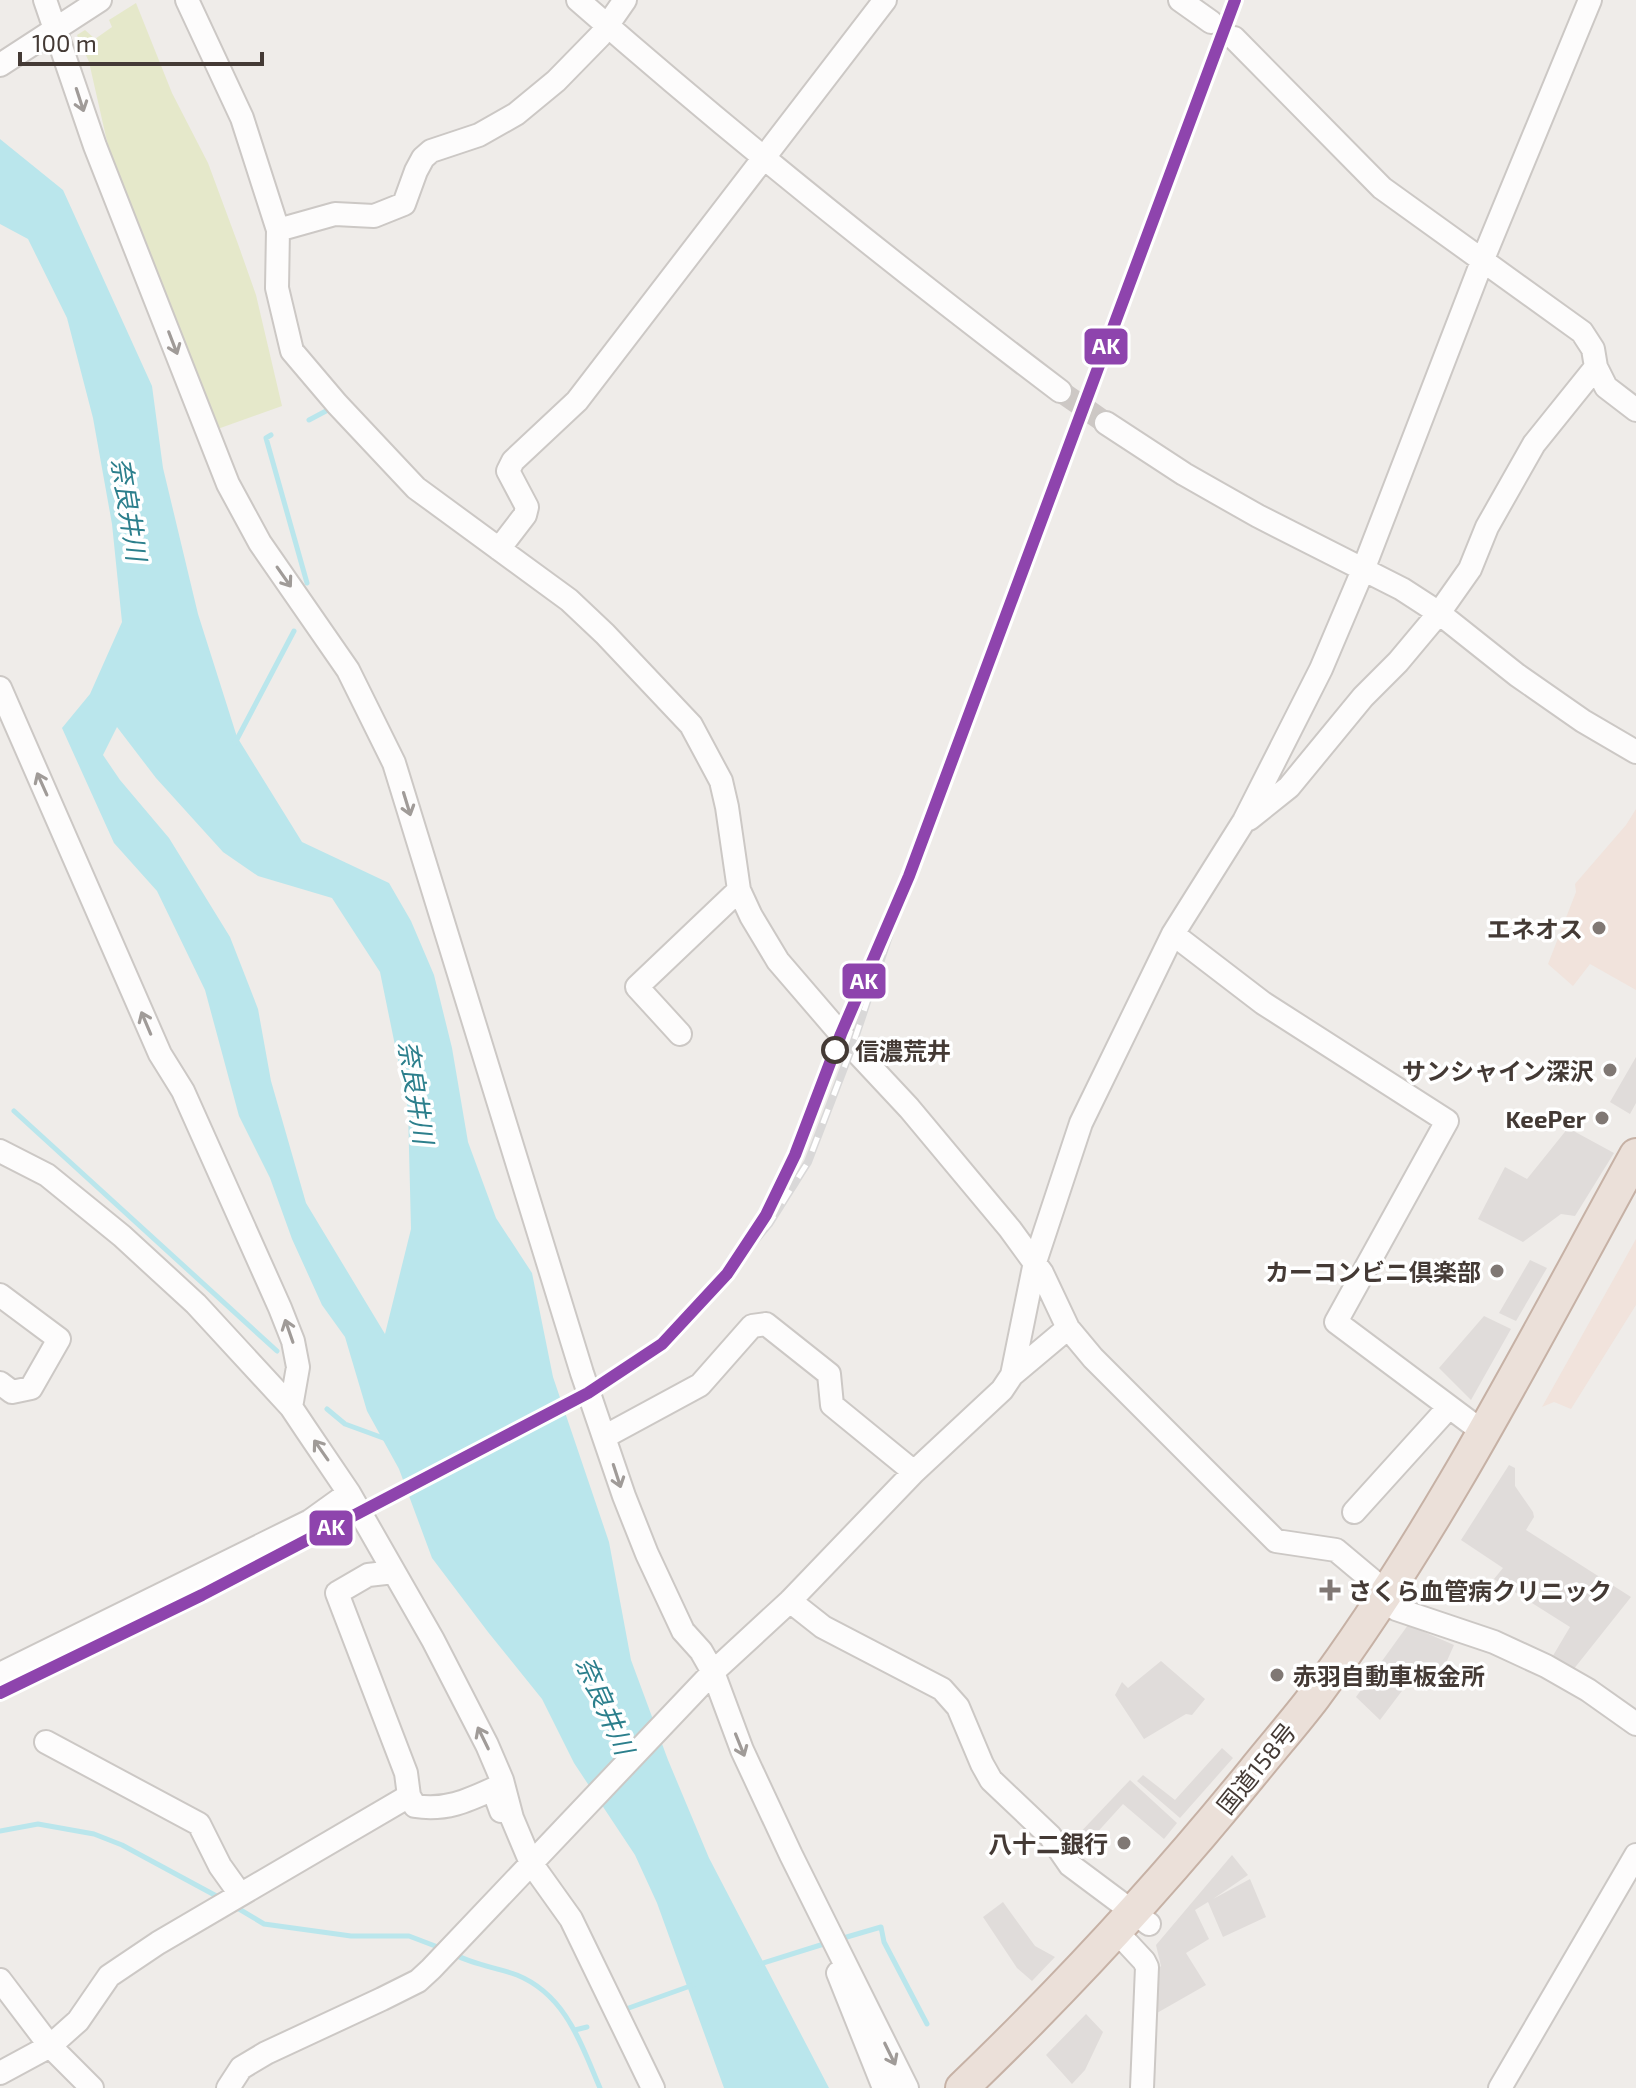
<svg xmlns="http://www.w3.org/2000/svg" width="1636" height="2088" viewBox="0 0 1636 2088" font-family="'Exo 2','Noto Sans JP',sans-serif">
<rect width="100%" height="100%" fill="#efece9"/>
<path fill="#f1e3dc" d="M 1636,809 L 1636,990 L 1590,964 L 1573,986 L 1548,964 L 1576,892 L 1575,884 L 1626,825 Z
M 1636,1239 L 1636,1305 L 1571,1409 L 1554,1402 L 1542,1407 Z"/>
<path fill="#e5e8ca" d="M 136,3 L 172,93 L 208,163 L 238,244 L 256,295 L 282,406 L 212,431 L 111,159 L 89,62 L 77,35 L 85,30 L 95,39 L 112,27 L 109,20 Z"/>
<path fill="#e0dcda" d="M 1636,1057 L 1636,1103 L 1630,1114 L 1610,1102 Z
M 1568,1128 L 1614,1153 L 1575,1216 L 1561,1214 L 1523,1242 L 1478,1219 L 1505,1167 L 1527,1179 Z
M 1530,1260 L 1547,1268 L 1516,1321 L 1499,1313 Z
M 1484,1316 L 1511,1329 L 1471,1400 L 1439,1368 Z
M 1509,1465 L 1515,1468 L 1515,1486 L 1533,1512 L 1534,1517 L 1526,1530 L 1631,1597 L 1573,1670 L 1551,1659 L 1570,1627 L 1494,1579 L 1503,1568 L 1461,1540 Z
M 1408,1625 L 1454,1645 L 1438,1681 L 1420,1667 L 1380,1720 L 1356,1697 Z
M 1161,1661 L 1205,1699 L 1192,1715 L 1186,1714 L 1144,1739 L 1115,1695 L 1122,1682 L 1128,1688 Z
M 1222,1748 L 1233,1758 L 1180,1818 L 1137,1781 L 1143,1775 L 1175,1800 Z
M 1130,1780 L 1177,1823 L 1164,1839 L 1123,1804 L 1083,1848 L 1074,1839 Z
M 1232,1855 L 1248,1875 L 1213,1899 L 1250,1879 L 1266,1917 L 1223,1937 L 1208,1902 L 1195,1910 L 1209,1939 L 1186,1953 L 1206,1985 L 1157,2013 L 1159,1968 L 1161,1966 L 1156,1945 Z
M 1003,1902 L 1035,1946 L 1055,1957 L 1032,1981 L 1017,1968 L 983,1917 Z
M 1086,2014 L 1103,2032 L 1085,2070 L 1072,2084 L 1046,2055 Z"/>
<path fill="#bae6ec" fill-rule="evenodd" d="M 0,139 L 63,190 L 152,386 L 163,468 L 198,614 L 237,737 L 302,842 L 389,883 L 411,921 L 434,975 L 452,1048 L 468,1142 L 496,1218 L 532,1273 L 553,1377 L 609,1542 L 631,1660 L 668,1760 L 709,1858 L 829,2088 L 724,2088 L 657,1903 L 635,1855 L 574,1763 L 542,1699 L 488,1632 L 432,1558 L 399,1469 L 367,1411 L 345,1337 L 322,1305 L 292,1239 L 270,1178 L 239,1116 L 205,990 L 157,891 L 114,843 L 62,728 L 90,694 L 122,622 L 112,524 L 93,418 L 67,318 L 28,239 L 0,224 ZM 117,727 L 156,778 L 223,852 L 258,876 L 332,898 L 380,972 L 408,1109 L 411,1229 L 385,1334 L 306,1203 L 271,1081 L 258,1009 L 230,937 L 169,838 L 120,780 L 103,755 Z"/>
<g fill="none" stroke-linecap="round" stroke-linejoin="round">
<path stroke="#bae6ec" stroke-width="5" d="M 309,420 L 326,411
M 271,435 L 266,438 L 307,583
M 235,743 L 294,631
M 14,1111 L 277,1351
M 327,1409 L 345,1424 L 386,1439
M 0,1831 L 38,1824 L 94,1834 L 122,1845 L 222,1899
M 234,1906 L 264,1924 L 351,1936 L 409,1936 L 443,1949
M 840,1939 L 881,1927 L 884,1942 L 927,2024
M 452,1953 C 472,1965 496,1967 517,1975 C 566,1995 581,2044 600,2088
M 760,1964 L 827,1943
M 626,2009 L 693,1985
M 575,2030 L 587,2027"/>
<path stroke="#cdc8c5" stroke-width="22" stroke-dasharray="22 11" stroke-linecap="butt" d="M 1060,391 L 1106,423"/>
<defs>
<path id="minor" d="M 45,0 L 95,146 L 228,484 L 260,543 L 348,670 L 394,763 L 582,1373 L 624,1496 L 647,1554 L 683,1631 L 701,1651 L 713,1672 L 742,1750 L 791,1855 L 907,2088
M 187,0 L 242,118 L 278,230 L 277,288 L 292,351 L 337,404 L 416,488 L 569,600 L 605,634 L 691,725 L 721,781 L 727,807 L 739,890 L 751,916 L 778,961 L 852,1047 L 909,1108 L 1010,1229 L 1042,1273 L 1068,1328 L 1093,1358 L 1276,1541 L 1336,1550 L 1373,1581 L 1396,1609 L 1494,1642 L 1546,1666 L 1588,1690 L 1636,1724
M 578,0 C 733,136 895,266 1060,391
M 1180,0 L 1211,22
M 1234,38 L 1382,188 L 1582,332 L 1593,349 L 1596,367 L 1606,387 L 1636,410
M 0,65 L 100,0
M 278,230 L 335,214 L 374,216 L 404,204 L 416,171 L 423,158 L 431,151 L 479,135 L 516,114 L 556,81 L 600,36 L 625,0
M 1106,423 L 1184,474 L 1258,516 L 1402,589 L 1439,613 L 1517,675 L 1583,721 L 1636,752
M 499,549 L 525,515 L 527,507 L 508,471 L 513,461 L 577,401 L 885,0
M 0,688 L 160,1054 L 183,1091 L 280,1308 L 293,1341 L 298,1367 L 291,1407
M 1249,819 L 1289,787 L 1363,697 L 1398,662 L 1439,613 L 1470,569 L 1487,527 L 1534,444 L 1596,367
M 1173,934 L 1263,1003 L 1447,1121 L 1336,1322 L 1483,1432
M 680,1034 L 637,987 L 739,890
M 0,1151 L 47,1175 L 122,1236 L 196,1304 L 291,1407 L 305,1428 L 349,1493 L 433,1640 L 487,1745 L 502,1780 L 512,1818 L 531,1863 L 571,1919 L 653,2088
M 0,1295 L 59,1339 L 31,1388 L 12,1392 L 0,1383
M 1012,1375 L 1068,1328
M 604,1437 L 700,1385 L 752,1326 L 766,1324 L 829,1374 L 832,1405 L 914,1472
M 1354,1512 L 1449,1407
M 790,1601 L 823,1627 L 942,1689 L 958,1707 L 982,1764 L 991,1780 L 1050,1836 L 1070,1865 L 1149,1924
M 0,1674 L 310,1521 L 349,1493
M 46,1742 L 199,1824 L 220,1866 L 240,1894
M 409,1796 L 415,1806 C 445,1811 467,1801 493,1789 L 501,1811
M 1116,1931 L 1144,1961 L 1147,1967 L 1142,2088
M 838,1973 L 884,2088
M 0,1980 L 50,2046 L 92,2088
M 0,2073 L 50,2046 L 78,2021 L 109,1976 L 158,1943 L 409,1796 L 406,1773 L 337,1593 L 368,1575 L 394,1572
M 228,2088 L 241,2068 L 266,2053 L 382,1999 L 418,1981 L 431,1969 L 713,1672 L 790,1601 L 914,1472 L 1002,1390 L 1012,1375 L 1035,1262 L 1081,1123 L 1173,934 L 1244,821 L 1321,669 L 1363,570 L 1483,259 L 1590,0
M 1500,2088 L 1636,1855"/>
<path id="highway" d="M 962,2088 C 1065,1989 1163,1883 1253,1772 C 1273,1747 1295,1722 1314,1697 C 1439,1529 1535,1338 1636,1155"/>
</defs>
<use href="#minor" stroke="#ccc8c5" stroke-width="26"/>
<use href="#highway" stroke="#c6b1a5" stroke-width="36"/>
<use href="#minor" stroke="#fdfcfc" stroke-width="22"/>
<use href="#highway" stroke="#ebe0d9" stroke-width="32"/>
<defs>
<path id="rail" d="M 727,1274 L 769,1224 L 808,1162 L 852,1047 L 909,876"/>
</defs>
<use href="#rail" stroke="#d9d8d8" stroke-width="8"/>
<use href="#rail" stroke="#fff" stroke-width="5" stroke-dasharray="15" stroke-linecap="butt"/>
<defs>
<path id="rail-1" d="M 0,1693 L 202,1595 L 588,1393 L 662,1344 L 727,1274 L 766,1215 L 795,1155 L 841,1034 L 909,876 L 1235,0"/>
</defs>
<use href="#rail-1" stroke="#fff" stroke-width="18"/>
<use href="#rail-1" stroke="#8e44ad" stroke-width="12"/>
</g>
<defs><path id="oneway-shaft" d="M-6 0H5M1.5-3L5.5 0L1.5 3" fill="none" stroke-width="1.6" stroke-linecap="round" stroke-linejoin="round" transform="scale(2)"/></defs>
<g stroke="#a09b98">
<use href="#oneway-shaft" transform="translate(80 100) rotate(72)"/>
<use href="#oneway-shaft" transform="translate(173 343) rotate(69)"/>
<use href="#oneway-shaft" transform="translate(284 577) rotate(55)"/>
<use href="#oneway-shaft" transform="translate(42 784) rotate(-114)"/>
<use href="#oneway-shaft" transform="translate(407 804) rotate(73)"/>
<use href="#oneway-shaft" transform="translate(146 1023) rotate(-113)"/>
<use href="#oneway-shaft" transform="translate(289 1331) rotate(-109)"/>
<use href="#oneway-shaft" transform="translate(321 1450) rotate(-125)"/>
<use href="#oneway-shaft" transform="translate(617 1476) rotate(72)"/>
<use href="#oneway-shaft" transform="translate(483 1738) rotate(-116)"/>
<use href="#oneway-shaft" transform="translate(740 1745) rotate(68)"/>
<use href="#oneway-shaft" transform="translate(890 2054) rotate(64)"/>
</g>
<g fill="#807874" stroke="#fff" stroke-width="3">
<circle cx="1599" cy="928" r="8"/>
<circle cx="1610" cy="1070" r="8"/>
<circle cx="1602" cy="1118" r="8"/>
<circle cx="1497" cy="1271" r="8"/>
<path d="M1326 1578h8v8h8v8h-8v8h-8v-8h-8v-8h8z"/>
<circle cx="1277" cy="1675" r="8"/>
<circle cx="1124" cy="1843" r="8"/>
</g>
<circle fill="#fff" stroke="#443a35" stroke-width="4" cx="835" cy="1050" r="12"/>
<g text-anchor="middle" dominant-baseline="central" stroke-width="7" stroke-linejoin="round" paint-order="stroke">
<g font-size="24" font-weight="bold" fill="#443a35" stroke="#fff" text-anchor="end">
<text x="1583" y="928">エネオス</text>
<text x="1594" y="1070">サンシャイン深沢</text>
<text x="1586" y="1118">KeePer</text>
<text x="1481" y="1271">カーコンビニ倶楽部</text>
<text x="1348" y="1590" text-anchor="start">さくら血管病クリニック</text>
<text x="1293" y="1675" text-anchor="start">赤羽自動車板金所</text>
<text x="1108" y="1843">八十二銀行</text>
</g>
<g font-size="24" font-weight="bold" fill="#443a35" stroke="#fff" text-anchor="start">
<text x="855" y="1050">信濃荒井</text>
</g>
<g font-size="24" fill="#443a35" stroke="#fff">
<text transform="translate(1256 1768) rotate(-51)">国道158号</text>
</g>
<g font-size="26" font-style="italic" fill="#2c7f8c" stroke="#fff">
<text transform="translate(130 509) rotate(81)">奈良井川</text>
<text transform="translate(417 1092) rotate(81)">奈良井川</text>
<text transform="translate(606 1705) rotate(66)">奈良井川</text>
</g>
</g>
<g stroke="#fff" stroke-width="3">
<rect x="1083" y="327" width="46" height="39" rx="8" fill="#8e44ad"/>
<rect x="841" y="962" width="46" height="38" rx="8" fill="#8e44ad"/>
<rect x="308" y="1509" width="46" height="38" rx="8" fill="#8e44ad"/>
</g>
<g font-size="22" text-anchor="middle" font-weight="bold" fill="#fff">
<text x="1106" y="354">AK</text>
<text x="864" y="989">AK</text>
<text x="331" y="1535">AK</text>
</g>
<path d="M20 52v12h242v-12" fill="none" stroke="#443a35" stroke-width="4"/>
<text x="32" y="52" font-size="24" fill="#443a35" stroke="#ffffff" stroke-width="6" paint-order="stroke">100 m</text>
</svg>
